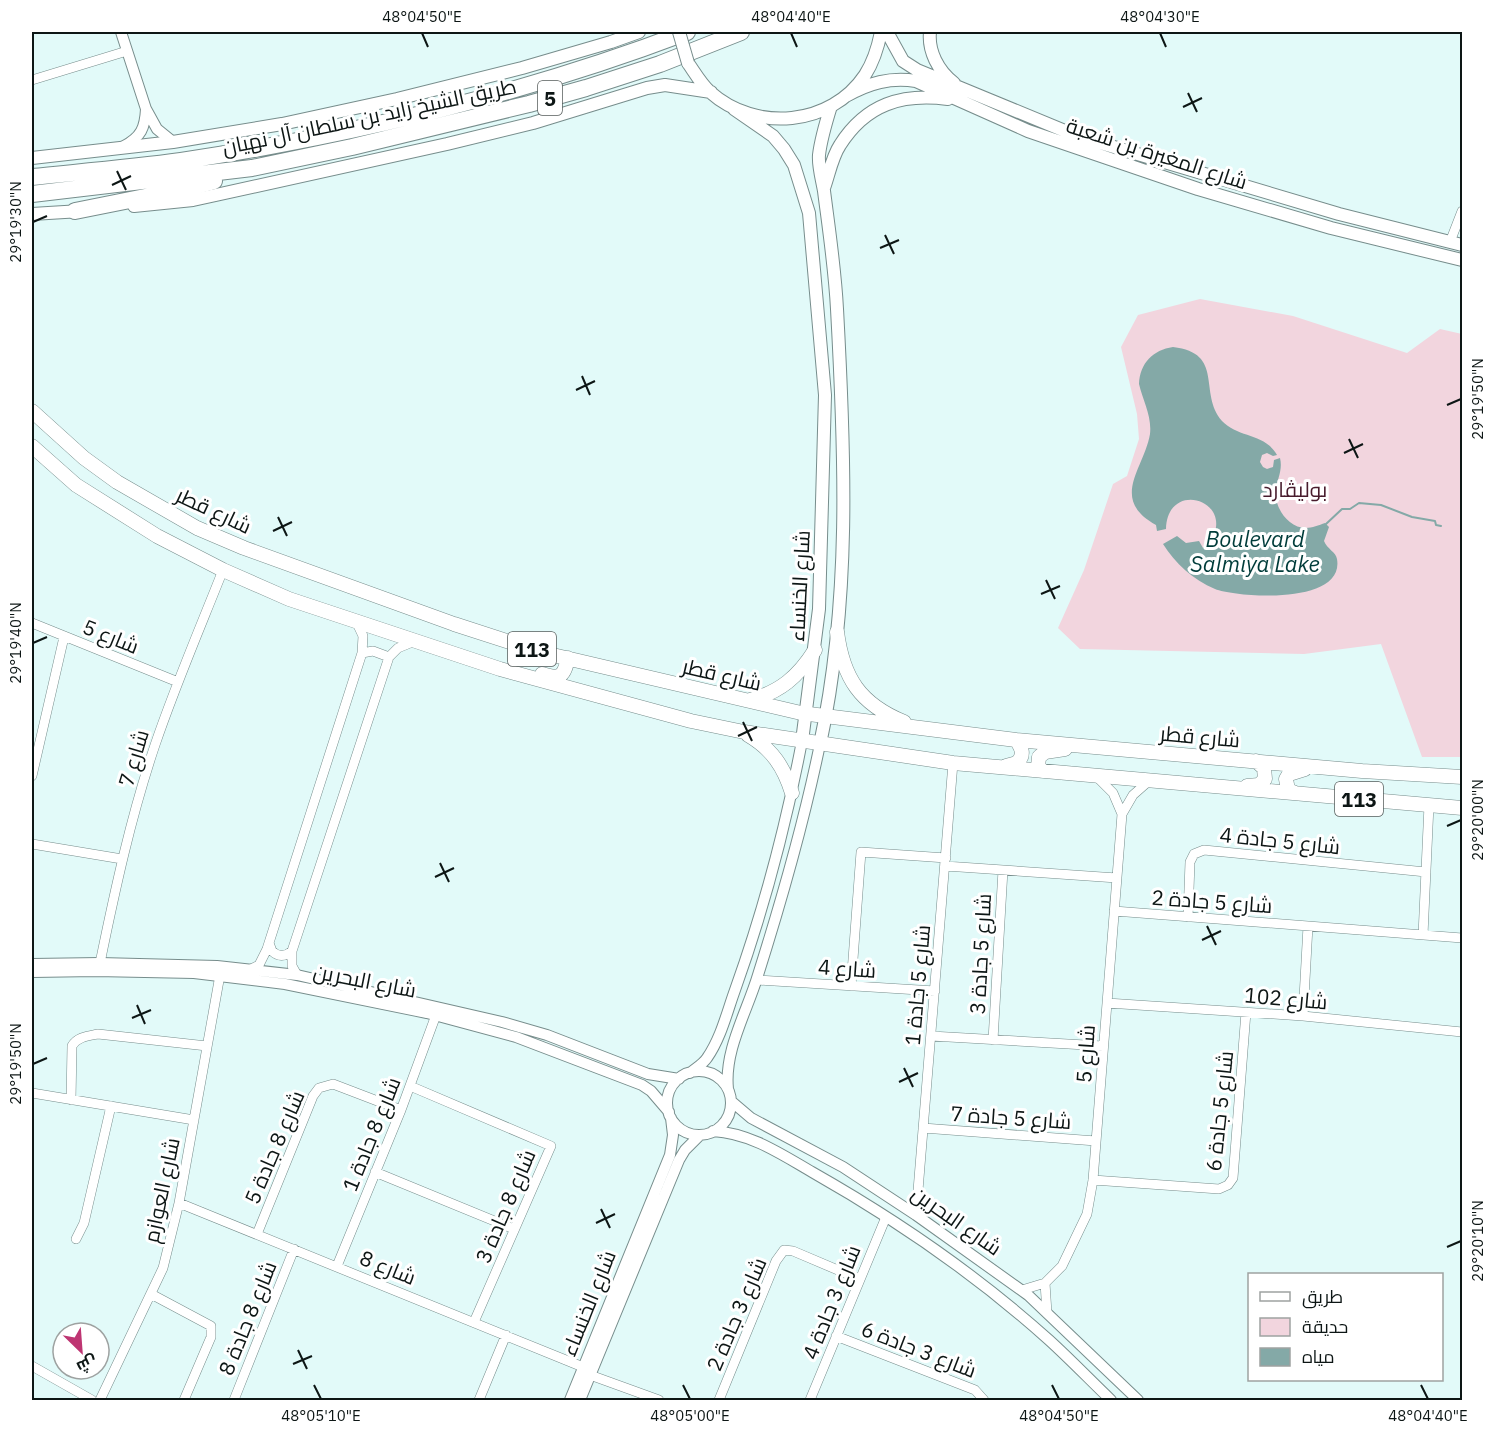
<svg xmlns="http://www.w3.org/2000/svg" width="1494" height="1432" viewBox="0 0 1494 1432" font-family="'IBM Plex Sans',Cairo,sans-serif">
<rect width="100%" height="100%" fill="#e2faf9"/>
<path fill="#f2d5de" d="M 1200,299 L 1293,316 L 1407,353 L 1440,329 L 1462,334 L 1462,757 L 1422,757 L 1381,644 L 1304,654 L 1080,649 L 1058,628 L 1084,570 L 1113,484 L 1127,476 L 1139,439 L 1137,414 L 1121,347 L 1138,315 Z"/>
<path fill="#84a9a7" d="M 1173,347 C 1225,353 1198,393 1222,421 C 1238,438 1265,433 1277,455 L 1273,456 L 1267,453 L 1262,455 L 1260,462 L 1263,467 L 1267,469 L 1273,467 L 1274,460 L 1280,458 C 1283,470 1277,479 1276,491 C 1274,507 1288,528 1306,528 C 1312,528 1319,525 1325,523 L 1329,527 L 1324,541 C 1327,549 1336,552 1337,559 C 1345,605 1239,598 1215,589 C 1193,580 1175,563 1163,544 L 1177,536 L 1186,543 L 1199,541 L 1203,548 C 1208,542 1215,535 1216,527 C 1220,496 1167,485 1166,529 L 1157,531 L 1156,525 C 1109,499 1144,469 1150,434 C 1152,416 1143,401 1139,384 C 1140,363 1153,350 1173,347 Z"/>
<g fill="none" stroke-linecap="round" stroke-linejoin="round">
<path stroke="#84a9a7" stroke-width="2" d="M 1326,524 L 1342,509 L 1350,509 L 1359,503 L 1381,505 L 1412,517 L 1435,521 L 1436,525 L 1441,526"/>
<defs>
<path id="minor" d="M 32,80 L 127,51
M 1450,242 L 1462,211
M 32,623 L 178,682
M 362,653 L 373,651 L 389,657
M 32,776 L 64,637
M 1097,777 L 1113,793 L 1122,814
M 32,844 L 122,859
M 945,866 L 1117,878
M 1114,911 L 1462,938
M 1188,917 L 1190,862 L 1194,854 L 1204,850 L 1426,872
M 1423,935 L 1429,805
M 269,943 L 272,951 C 278,957 285,957 292,951
M 100,963 C 115,890 131,816 155,745 C 175,686 200,628 223,570
M 251,969 L 259,965 L 267,949 L 362,653 L 363,636 L 356,621
M 297,975 L 292,966 L 292,951 L 389,657 L 398,648 L 415,641
M 757,980 L 935,991
M 851,986 L 861,852 L 946,858
M 1107,1003 L 1303,1016 L 1462,1032
M 1303,1016 L 1308,926
M 931,1036 L 1103,1046
M 993,1040 L 1003,870
M 410,1086 L 551,1146 L 474,1322
M 32,1093 L 194,1120
M 71,1100 L 72,1046 C 77,1037 88,1036 98,1034 L 207,1046
M 923,1128 L 1096,1141
M 375,1172 L 514,1229
M 1093,1180 L 1219,1189 L 1228,1185 L 1233,1178 L 1246,1012
M 179,1203 L 583,1367
M 916,1215 L 953,763
M 257,1234 L 313,1096 L 319,1088 L 333,1084 L 401,1110
M 76,1239 L 84,1223 L 111,1106
M 337,1266 L 401,1110 L 436,1015
M 1045,1283 L 1047,1313
M 1022,1290 L 1045,1283 L 1062,1266 L 1087,1214 L 1093,1180 L 1122,814 L 1133,795 L 1150,780
M 151,1294 L 211,1326 L 211,1337 L 184,1400
M 836,1336 L 975,1390 L 984,1400
M 32,1366 L 92,1400
M 590,1375 L 659,1400
M 100,1400 L 163,1268 L 179,1203 L 220,975
M 234,1400 L 294,1249
M 479,1400 L 506,1335
M 719,1400 L 776,1261 L 784,1250 L 793,1251 L 859,1279
M 810,1400 L 886,1217"/>
<path id="tertiary" d="M 121,32 L 146,109 L 157,129 L 173,142
M 124,146 C 141,137 145,128 146,109
M 32,964 L 100,963 L 217,966 L 297,975 L 502,1022 L 547,1035 L 648,1074 L 679,1079
M 32,972 L 96,971 L 194,973 L 285,984 L 427,1013 L 516,1037 L 642,1085 L 651,1091 L 669,1112
M667 1103a32 32 0 1 1 64 0a32 32 0 1 1-64 0Z
M 690,1073 C 696,1068 703,1064 707,1058 C 721,1038 727,1012 735,990 C 764,909 786,825 802,741
M 728,1089 C 724,1050 747,1012 758,975 C 782,899 804,822 820,744
M 731,1101 L 751,1118 L 843,1167 L 916,1215 L 1028,1295 L 1138,1400
M 713,1131 C 750,1133 781,1154 812,1172 C 895,1219 979,1277 1049,1340 C 1071,1360 1091,1381 1111,1400
M 570,1400 L 670,1155 L 673,1135 L 671,1118
M 580,1400 L 679,1160 L 685,1150 L 700,1135"/>
<path id="secondary" d="M 887,32 L 903,61 L 917,70 L 1077,136 L 1339,214 L 1462,245
M 930,32 C 928,51 938,71 954,83
M 688,63 C 695,73 701,84 710,92 C 756,133 831,126 865,75 C 874,61 878,47 881,32
M 846,96 C 869,83 890,77 916,81 L 1028,131 L 1198,189 L 1331,228 L 1462,260
M 734,109 L 773,136 L 784,149 L 794,165 L 809,213 L 825,395 L 819,609 L 802,741
M 32,158 L 173,142 L 282,124 L 397,99 L 522,68 L 611,42 L 639,32
M 824,188 C 829,174 832,157 840,145 C 866,104 902,93 948,99
M 134,206 L 193,200 L 447,144 L 533,123 L 647,88 L 665,85 L 711,92
M 32,214 L 81,211
M 820,744 C 851,601 845,454 837,309 C 835,269 829,230 824,191 C 822,179 818,166 819,155 C 821,138 826,122 831,106"/>
<path id="primary" d="M 32,411 L 84,458 L 117,482 L 197,528 L 244,548 L 454,624 L 540,652 L 801,713 L 1016,740 L 1362,771 L 1462,777
M 32,446 L 76,485 L 157,536 L 223,570 L 289,599 L 500,669 L 691,721 L 744,732 L 953,763 L 1462,808
M 837,632 C 843,678 860,704 904,722
M 542,674 C 561,680 564,676 568,658
M 750,700 C 780,692 798,677 815,650
M 748,735 C 772,749 784,767 792,793
M 1006,766 L 1017,763 C 1025,755 1022,748 1016,740
M 1043,771 L 1038,767 L 1039,757 L 1045,752 L 1065,749
M 1247,786 L 1259,785 L 1265,779 L 1264,768 L 1256,761
M 1295,793 L 1288,790 L 1286,779 L 1289,774 L 1305,769"/>
<path id="motorway" d="M 32,177 C 81,172 131,168 181,161 C 353,135 524,94 687,32
M 32,194 L 252,168 L 352,147 L 529,104 L 586,88 L 660,64 L 741,32
M 75,211 L 185,189 L 214,181"/>
</defs>
<use href="#minor" stroke="#778d8c" stroke-width="10"/>
<use href="#tertiary" stroke="#778d8c" stroke-width="12"/>
<use href="#secondary" stroke="#778d8c" stroke-width="14"/>
<use href="#primary" stroke="#778d8c" stroke-width="15"/>
<use href="#motorway" stroke="#778d8c" stroke-width="18"/>
<use href="#minor" stroke="#fff" stroke-width="9"/>
<use href="#tertiary" stroke="#fff" stroke-width="10"/>
<use href="#secondary" stroke="#fff" stroke-width="12"/>
<use href="#primary" stroke="#fff" stroke-width="14"/>
<use href="#motorway" stroke="#fff" stroke-width="16"/>
<defs>
<path id="secondary-bridge" d="M 679,32 L 688,63"/>
</defs>
<use href="#secondary-bridge" stroke="#778d8c" stroke-width="14" stroke-linecap="butt"/>
<use href="#secondary-bridge" stroke="#fff" stroke-width="12"/>
</g>
<path fill="none" stroke="#0d1615" stroke-width="2" d="M 422,33 L 428,47M 791,33 L 797,47M 1160,33 L 1166,47M 1188,93 L 1197,112M 1183,107 L 1202,98M 117,171 L 126,190M 112,185 L 131,176M 33,222 L 47,216M 885,235 L 894,254M 880,248 L 899,240M 582,376 L 590,395M 576,390 L 595,381M 1447,405 L 1461,399M 1349,439 L 1358,458M 1344,453 L 1363,444M 278,517 L 287,536M 273,531 L 292,522M 1046,580 L 1055,599M 1041,594 L 1060,586M 33,643 L 47,637M 743,722 L 752,741M 738,736 L 757,727M 1447,826 L 1461,820M 440,863 L 449,882M 435,877 L 454,868M 1207,926 L 1216,945M 1202,940 L 1221,931M 137,1005 L 145,1024M 132,1018 L 151,1010M 33,1064 L 47,1058M 904,1068 L 913,1087M 899,1082 L 918,1073M 601,1209 L 610,1228M 596,1223 L 615,1214M 1447,1247 L 1461,1241M 298,1350 L 307,1369M 293,1364 L 312,1356M 314,1385 L 321,1399M 683,1385 L 690,1399M 1052,1385 L 1059,1399M 1421,1385 L 1428,1399"/>
<g text-anchor="middle" dominant-baseline="central" stroke-width="6" stroke-linejoin="round" paint-order="stroke">
<g fill="#fff" stroke="#565c5b" stroke-width="1.5">
<rect x="538" y="81" width="24" height="34" rx="4.5"/>
<rect x="508" y="632" width="48" height="34" rx="4.5"/>
<rect x="1335" y="782" width="48" height="34" rx="4.5"/>
</g>
<g font-size="20" font-weight="bold" fill="#0d1615">
<text x="550" y="98">5</text>
<text x="532" y="649">113</text>
<text x="1359" y="799">113</text>
</g>
<g font-size="21" fill="#0d1615" stroke="#fff">
<text transform="translate(369 116) rotate(-12)">طريق الشيخ زايد بن سلطان آل نهيان</text>
<text transform="translate(1157 153) rotate(18)">شارع المغيرة بن شعبة</text>
<text transform="translate(214 510) rotate(25)">شارع قطر</text>
<text transform="translate(799 586) rotate(-87)">شارع الخنساء</text>
<text transform="translate(111 636) rotate(22)">شارع 5</text>
<text transform="translate(722 674) rotate(13)">شارع قطر</text>
<text transform="translate(1200 736) rotate(5)">شارع قطر</text>
<text transform="translate(133 758) rotate(-73)">شارع 7</text>
<text transform="translate(1280 840) rotate(6)">شارع 5 جادة 4</text>
<text transform="translate(1212 901) rotate(4)">شارع 5 جادة 2</text>
<text transform="translate(980 954) rotate(-87)">شارع 5 جادة 3</text>
<text transform="translate(847 968) rotate(4)">شارع 4</text>
<text transform="translate(365 980) rotate(11)">شارع البحرين</text>
<text transform="translate(917 985) rotate(-85)">شارع 5 جادة 1</text>
<text transform="translate(1286 998) rotate(5)">شارع 102</text>
<text transform="translate(1085 1054) rotate(-86)">شارع 5</text>
<text transform="translate(1219 1111) rotate(-84)">شارع 5 جادة 6</text>
<text transform="translate(1011 1117) rotate(4)">شارع 5 جادة 7</text>
<text transform="translate(371 1134) rotate(-68)">شارع 8 جادة 1</text>
<text transform="translate(274 1147) rotate(-67)">شارع 8 جادة 5</text>
<text transform="translate(161 1190) rotate(-78)">شارع العوازم</text>
<text transform="translate(505 1206) rotate(-67)">شارع 8 جادة 3</text>
<text transform="translate(957 1220) rotate(35)">شارع البحرين</text>
<text transform="translate(388 1267) rotate(22)">شارع 8</text>
<text transform="translate(831 1302) rotate(-68)">شارع 3 جادة 4</text>
<text transform="translate(588 1303) rotate(-68)">شارع الخنساء</text>
<text transform="translate(736 1314) rotate(-67)">شارع 3 جادة 2</text>
<text transform="translate(247 1318) rotate(-68)">شارع 8 جادة 8</text>
<text transform="translate(919 1349) rotate(21)">شارع 3 جادة 6</text>
</g>
<g font-size="21" fill="#481c2d" stroke="#fff">
<text x="1295" y="489">بوليڤارد</text>
</g>
<g font-size="22" font-style="italic" fill="#003c3a" stroke="#fff">
<text x="1255" y="538">Boulevard<tspan x="1255" dy="25">Salmiya Lake</tspan></text>
</g>
</g>
<rect width="1494" height="1432" fill="none" stroke="#ffffff" stroke-width="66"/>
<rect x="1248" y="1273" width="195" height="108" fill="#ffffff" stroke="#9ea2a1" stroke-width="1.5"/>
<rect x="1260" y="1292" width="30" height="9" fill="#ffffff" stroke="#9ea2a1" stroke-width="1.5"/>
<text x="1302" y="1303" font-size="18" fill="#0d1615">طريق</text>
<rect x="1260" y="1318" width="30" height="18" fill="#f2d5de" stroke="#9ea2a1" stroke-width="1.5"/>
<text x="1302" y="1333" font-size="18" fill="#0d1615">حديقة</text>
<rect x="1260" y="1348" width="30" height="18" fill="#84a9a7" stroke="#9ea2a1" stroke-width="1.5"/>
<text x="1302" y="1363" font-size="18" fill="#0d1615">مياه</text>
<g transform="translate(81 1351) rotate(155)"><circle r="28" fill="#ffffff" stroke="#9ea2a1" stroke-width="1.5"/>
<path d="M0-4.5L10 22L0 15L-10 22Z" fill="#be3572"/>
<text y="-9" font-size="16" font-weight="bold" text-anchor="middle" fill="#0d1615">ش</text>
</g>
<rect x="33" y="33" width="1428" height="1366" fill="none" stroke="#0d1615" stroke-width="2"/>
<g font-size="15" text-anchor="middle" fill="#0d1615">
<text x="422" y="22">48°04'50"E</text>
<text x="791" y="22">48°04'40"E</text>
<text x="1160" y="22">48°04'30"E</text>
<text transform="translate(16 222) rotate(-90)" y="5">29°19'30"N</text>
<text transform="translate(1478 399) rotate(-90)" y="5">29°19'50"N</text>
<text transform="translate(16 643) rotate(-90)" y="5">29°19'40"N</text>
<text transform="translate(1478 820) rotate(-90)" y="5">29°20'00"N</text>
<text transform="translate(16 1064) rotate(-90)" y="5">29°19'50"N</text>
<text transform="translate(1478 1241) rotate(-90)" y="5">29°20'10"N</text>
<text x="321" y="1421">48°05'10"E</text>
<text x="690" y="1421">48°05'00"E</text>
<text x="1059" y="1421">48°04'50"E</text>
<text x="1428" y="1421">48°04'40"E</text>
</g>
</svg>
